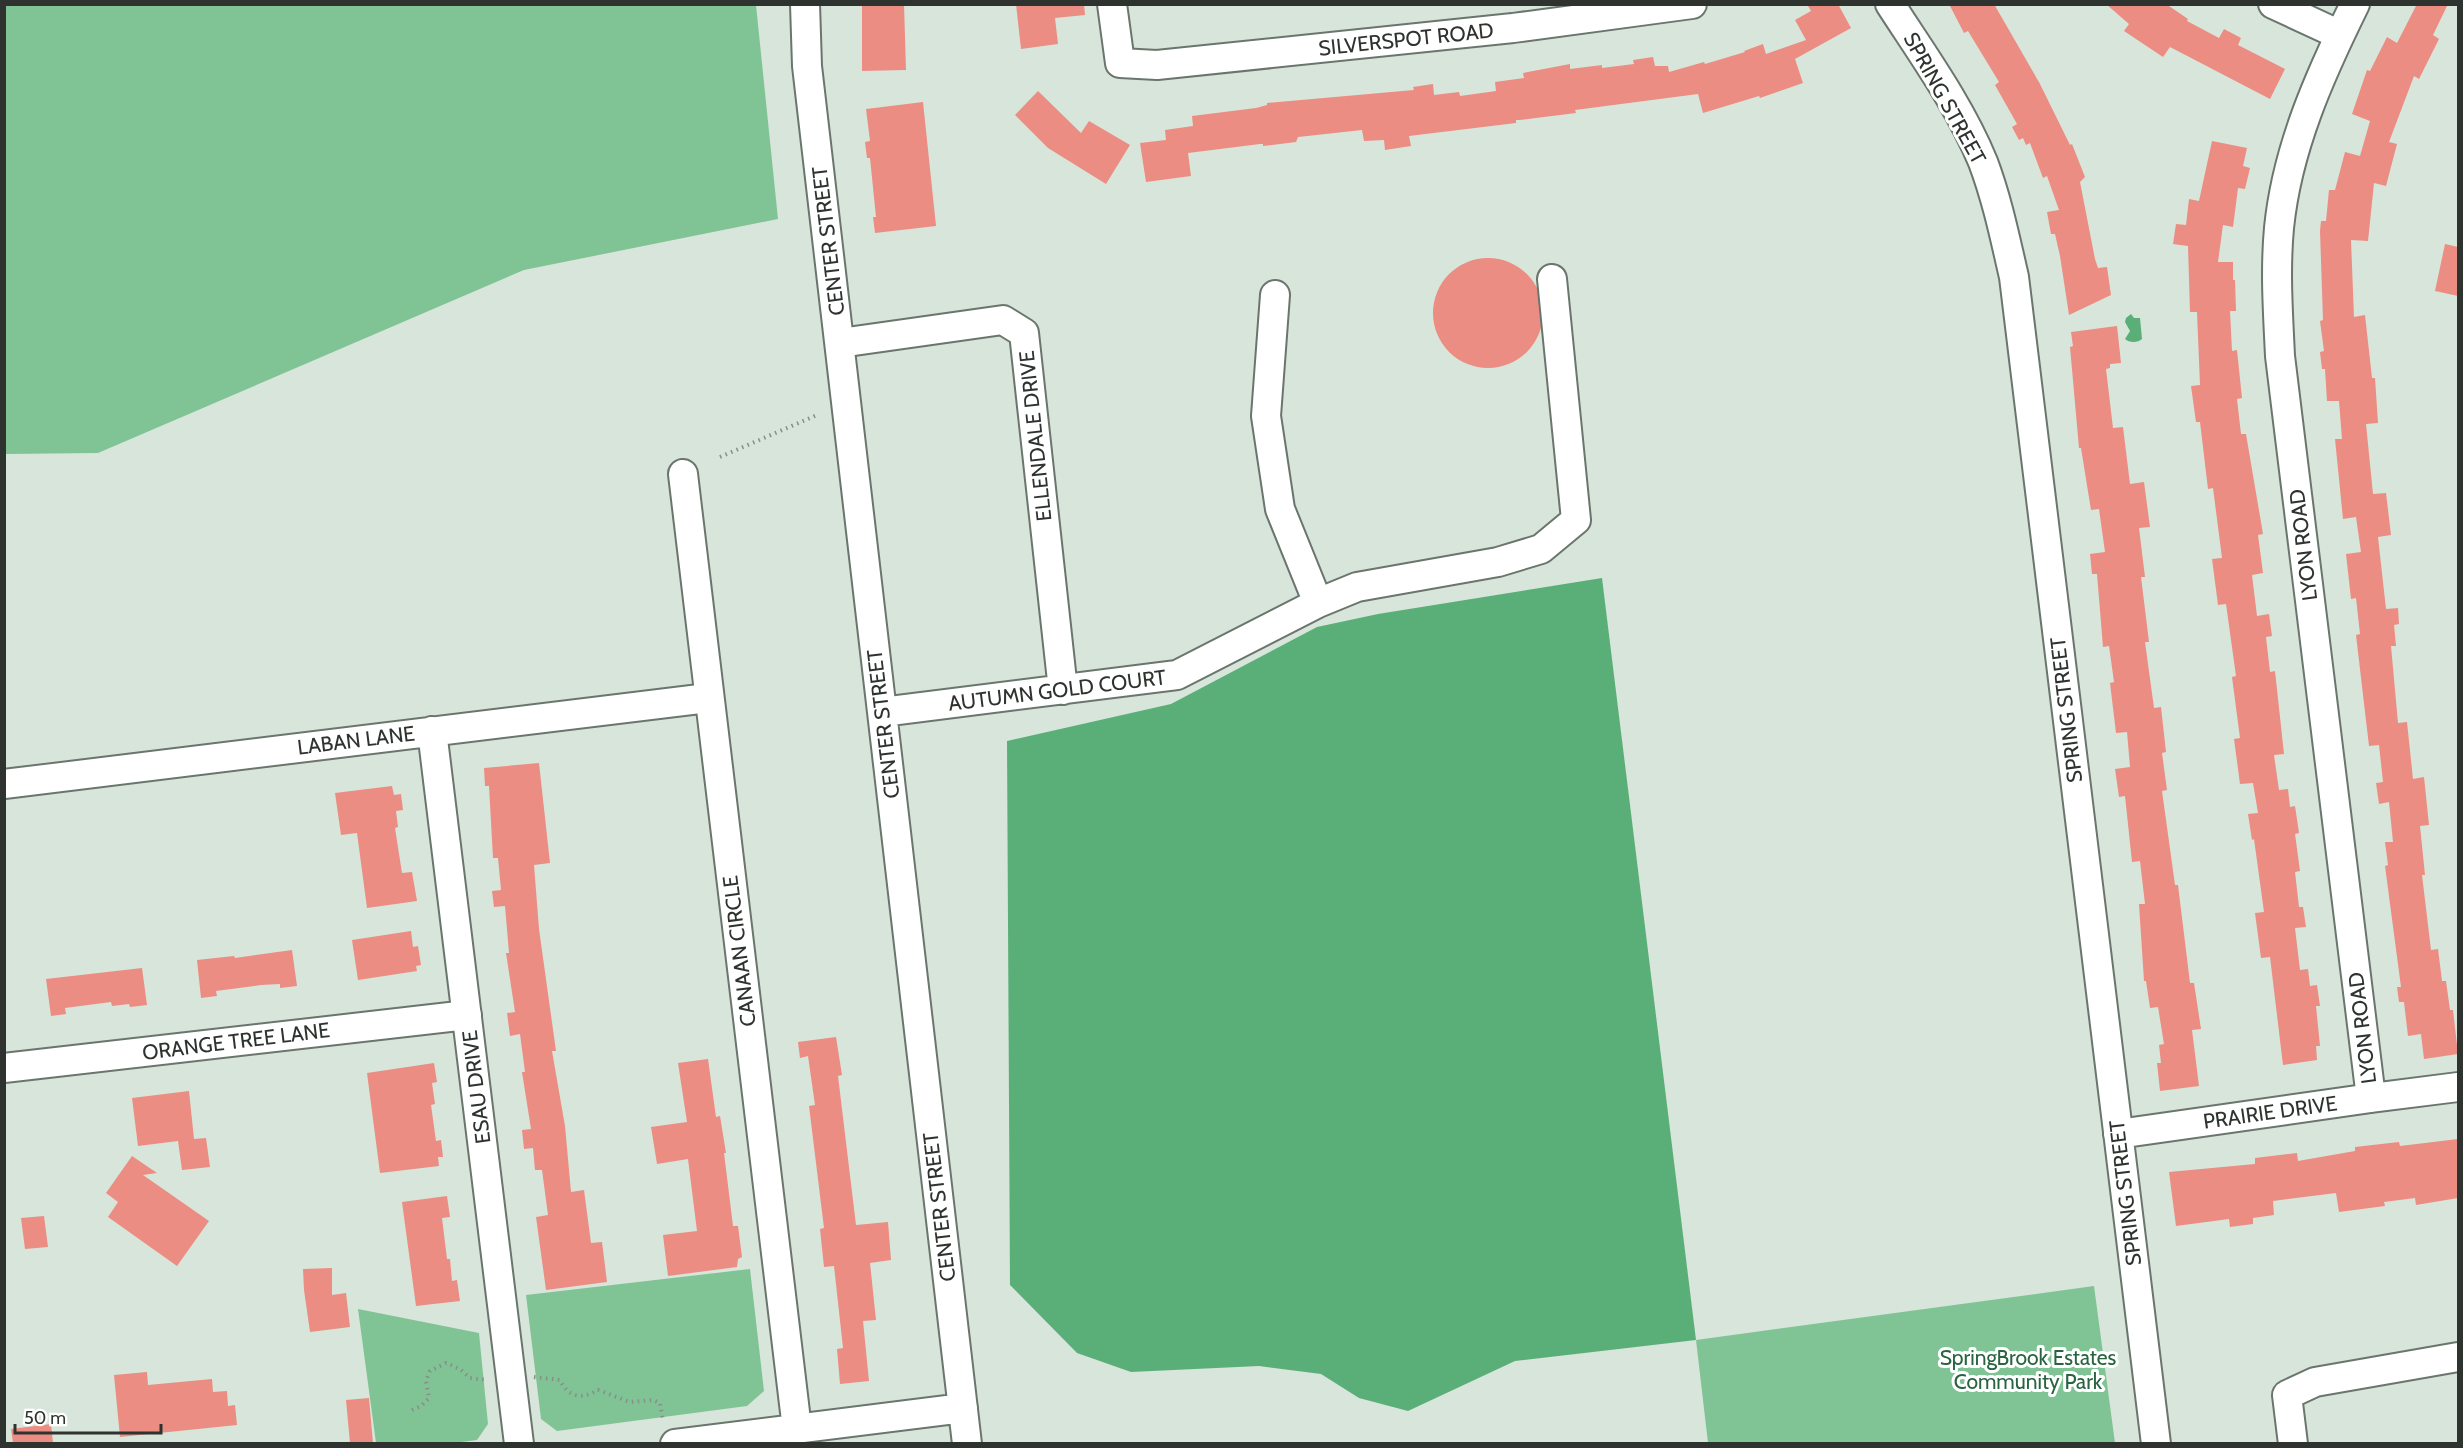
<svg xmlns="http://www.w3.org/2000/svg" width="2463" height="1448" viewBox="0 0 2463 1448" font-family="Cabin,sans-serif">
<rect width="100%" height="100%" fill="#d8e5db"/>
<path fill="#80c496" d="M 4,5 L 756,5 L 778,219 L 524,270 L 98,453 L 5,454 Z
M 750,1269 L 764,1391 L 747,1406 L 557,1431 L 541,1419 L 526,1295 Z
M 2094,1286 L 2115,1443 L 1708,1443 L 1696,1340 Z
M 358,1309 L 479,1333 L 488,1424 L 477,1440 L 446,1444 L 376,1443 Z"/>
<path fill="#5aaf78" d="M 2131,314 L 2134,318 L 2140,318 L 2142,339 C 2138,343 2129,343 2125,339 L 2130,331 L 2125,322 L 2126,318 Z
M 1602,578 L 1696,1340 L 1515,1361 L 1408,1411 L 1359,1398 L 1321,1374 L 1259,1366 L 1131,1372 L 1077,1353 L 1010,1285 L 1007,741 L 1171,704 L 1317,627 L 1378,614 Z"/>
<path fill="#eb8d82" d="M 862,4 L 904,4 L 906,70 L 862,71 Z
M 1016,4 L 1084,4 L 1085,15 L 1055,18 L 1058,44 L 1021,49 Z
M 1807,4 L 1838,4 L 1851,28 L 1795,59 L 1803,83 L 1760,98 L 1759,96 L 1703,113 L 1698,94 L 1575,110 L 1576,113 L 1520,120 L 1516,120 L 1516,123 L 1409,136 L 1411,146 L 1385,150 L 1384,140 L 1364,141 L 1362,130 L 1298,137 L 1296,142 L 1263,146 L 1263,144 L 1260,144 L 1188,153 L 1191,176 L 1146,182 L 1140,143 L 1166,140 L 1165,130 L 1193,126 L 1192,116 L 1256,108 L 1267,105 L 1267,103 L 1414,90 L 1413,87 L 1433,84 L 1434,95 L 1459,92 L 1460,96 L 1496,91 L 1495,82 L 1524,78 L 1523,73 L 1570,64 L 1570,69 L 1602,65 L 1602,68 L 1634,64 L 1633,60 L 1653,57 L 1655,66 L 1668,66 L 1669,72 L 1704,62 L 1705,64 L 1745,52 L 1744,51 L 1763,44 L 1766,54 L 1806,40 L 1795,20 L 1811,11 Z
M 1949,4 L 1994,4 L 2040,84 L 2070,145 L 2072,144 L 2085,177 L 2080,182 L 2095,259 L 2098,268 L 2107,267 L 2111,295 L 2069,315 L 2060,256 L 2055,234 L 2051,234 L 2047,212 L 2059,210 L 2047,176 L 2043,178 L 2030,143 L 2026,145 L 2023,138 L 2019,140 L 2012,127 L 2017,124 L 1995,85 L 1999,82 L 1968,31 L 1964,33 Z
M 2106,4 L 2166,4 L 2188,19 L 2187,21 L 2219,38 L 2224,29 L 2241,38 L 2238,45 L 2285,69 L 2270,99 L 2170,47 L 2163,57 L 2124,31 L 2129,24 Z
M 2417,4 L 2448,4 L 2433,35 L 2439,39 L 2419,79 L 2414,76 L 2389,142 L 2397,144 L 2386,186 L 2374,183 L 2368,241 L 2351,240 L 2354,317 L 2365,315 L 2372,378 L 2375,378 L 2378,423 L 2366,424 L 2373,494 L 2386,493 L 2391,535 L 2378,537 L 2386,609 L 2398,608 L 2399,624 L 2394,625 L 2396,646 L 2391,646 L 2398,723 L 2407,722 L 2413,779 L 2424,777 L 2429,825 L 2420,826 L 2425,875 L 2422,875 L 2431,950 L 2438,949 L 2442,981 L 2446,981 L 2450,1010 L 2453,1010 L 2458,1054 L 2424,1059 L 2421,1034 L 2408,1036 L 2404,1002 L 2399,1002 L 2397,987 L 2401,987 L 2385,866 L 2388,865 L 2385,842 L 2393,842 L 2389,802 L 2379,804 L 2376,783 L 2383,782 L 2379,745 L 2369,746 L 2356,635 L 2360,634 L 2356,598 L 2351,599 L 2346,554 L 2361,552 L 2356,517 L 2343,519 L 2335,439 L 2342,439 L 2339,401 L 2327,401 L 2325,369 L 2322,369 L 2320,352 L 2324,351 L 2320,321 L 2323,320 L 2320,231 L 2321,221 L 2326,221 L 2329,190 L 2335,190 L 2345,152 L 2360,156 L 2370,121 L 2352,114 L 2367,70 L 2370,71 L 2387,37 L 2397,43 Z
M 1038,91 L 1081,133 L 1089,121 L 1130,145 L 1106,184 L 1048,148 L 1015,115 Z
M 923,102 L 936,226 L 875,233 L 873,217 L 876,217 L 870,158 L 867,158 L 865,142 L 870,141 L 866,109 Z
M 2212,141 L 2247,148 L 2243,166 L 2250,168 L 2245,189 L 2238,188 L 2233,227 L 2223,225 L 2218,262 L 2233,262 L 2233,280 L 2235,280 L 2236,311 L 2230,311 L 2232,351 L 2237,350 L 2242,398 L 2237,399 L 2241,434 L 2246,434 L 2263,534 L 2258,535 L 2263,573 L 2252,575 L 2257,616 L 2269,614 L 2272,636 L 2266,637 L 2270,672 L 2275,671 L 2284,754 L 2274,755 L 2279,790 L 2288,789 L 2290,807 L 2295,806 L 2299,833 L 2295,834 L 2300,871 L 2295,872 L 2299,907 L 2303,907 L 2306,927 L 2295,928 L 2300,970 L 2308,969 L 2310,986 L 2317,985 L 2320,1006 L 2316,1006 L 2320,1046 L 2316,1046 L 2317,1060 L 2283,1065 L 2270,957 L 2261,958 L 2255,913 L 2264,912 L 2254,839 L 2252,840 L 2248,814 L 2258,813 L 2253,783 L 2240,784 L 2234,739 L 2240,738 L 2232,677 L 2236,676 L 2226,604 L 2218,605 L 2212,559 L 2222,558 L 2213,488 L 2208,489 L 2200,422 L 2196,422 L 2191,386 L 2200,385 L 2197,312 L 2190,312 L 2188,246 L 2173,244 L 2176,224 L 2186,225 L 2189,199 L 2199,201 Z
M 2445,244 L 2458,247 L 2458,296 L 2435,291 Z
M1433 313a55 55 0 1 1 110 0a55 55 0 1 1-110 0Z
M 2117,326 L 2121,363 L 2110,364 L 2110,368 L 2106,369 L 2113,428 L 2123,427 L 2130,484 L 2144,482 L 2150,527 L 2139,528 L 2145,577 L 2141,577 L 2149,642 L 2145,642 L 2154,708 L 2161,707 L 2166,752 L 2162,753 L 2167,790 L 2162,791 L 2175,885 L 2178,885 L 2190,983 L 2194,983 L 2201,1029 L 2192,1030 L 2199,1086 L 2160,1091 L 2157,1063 L 2161,1063 L 2159,1045 L 2164,1044 L 2158,1007 L 2150,1008 L 2146,981 L 2144,981 L 2139,904 L 2145,904 L 2140,861 L 2132,862 L 2125,796 L 2119,797 L 2115,769 L 2130,767 L 2127,732 L 2116,733 L 2110,683 L 2114,682 L 2109,646 L 2103,647 L 2097,574 L 2092,574 L 2090,554 L 2105,552 L 2099,509 L 2091,510 L 2081,448 L 2079,448 L 2070,347 L 2073,346 L 2071,332 Z
M 539,763 L 550,863 L 534,865 L 539,929 L 556,1051 L 552,1051 L 565,1126 L 571,1192 L 584,1190 L 591,1243 L 602,1242 L 607,1282 L 546,1290 L 536,1217 L 548,1215 L 542,1170 L 535,1170 L 533,1148 L 524,1149 L 522,1130 L 531,1129 L 522,1072 L 525,1072 L 520,1034 L 510,1036 L 507,1013 L 515,1012 L 506,953 L 509,953 L 505,906 L 494,907 L 492,891 L 501,890 L 498,858 L 493,858 L 489,786 L 485,786 L 484,768 Z
M 392,786 L 394,795 L 401,794 L 403,810 L 396,811 L 398,827 L 395,828 L 402,873 L 412,872 L 417,901 L 367,908 L 357,833 L 341,835 L 335,793 Z
M 411,931 L 413,947 L 418,946 L 421,965 L 416,966 L 417,971 L 358,980 L 352,940 Z
M 292,950 L 297,986 L 280,988 L 280,984 L 261,985 L 216,991 L 217,996 L 201,998 L 197,960 L 234,956 L 235,958 Z
M 142,968 L 147,1005 L 130,1007 L 129,1004 L 112,1006 L 111,1002 L 65,1008 L 66,1014 L 51,1016 L 46,979 Z
M 836,1037 L 842,1075 L 838,1076 L 856,1225 L 888,1222 L 891,1260 L 870,1263 L 876,1320 L 863,1321 L 869,1381 L 840,1384 L 837,1349 L 843,1348 L 834,1266 L 824,1267 L 820,1229 L 824,1228 L 809,1106 L 815,1105 L 808,1056 L 800,1058 L 798,1042 Z
M 708,1059 L 716,1117 L 720,1116 L 726,1153 L 724,1153 L 733,1226 L 738,1226 L 742,1257 L 738,1259 L 737,1267 L 668,1276 L 663,1235 L 697,1231 L 688,1159 L 657,1164 L 651,1127 L 687,1122 L 678,1063 Z
M 434,1063 L 437,1082 L 432,1083 L 435,1104 L 431,1105 L 436,1141 L 441,1140 L 443,1157 L 438,1157 L 439,1166 L 380,1173 L 367,1073 Z
M 189,1091 L 194,1139 L 206,1138 L 210,1167 L 182,1170 L 178,1141 L 138,1146 L 132,1098 Z
M 2458,1139 L 2458,1198 L 2416,1205 L 2415,1198 L 2384,1202 L 2385,1206 L 2339,1212 L 2336,1193 L 2273,1201 L 2274,1215 L 2253,1218 L 2253,1224 L 2230,1227 L 2229,1219 L 2176,1226 L 2169,1172 L 2255,1164 L 2255,1158 L 2297,1153 L 2298,1161 L 2355,1151 L 2355,1147 L 2399,1142 L 2400,1146 Z
M 132,1156 L 157,1173 L 143,1175 L 209,1221 L 177,1266 L 108,1217 L 118,1202 L 106,1193 Z
M 447,1196 L 450,1217 L 442,1218 L 447,1259 L 450,1259 L 452,1281 L 457,1280 L 460,1301 L 416,1306 L 402,1202 Z
M 44,1216 L 48,1247 L 25,1249 L 21,1218 Z
M 332,1268 L 332,1295 L 346,1293 L 350,1327 L 310,1332 L 304,1290 L 303,1269 Z
M 147,1372 L 148,1385 L 212,1379 L 213,1392 L 227,1391 L 228,1406 L 235,1405 L 237,1425 L 120,1437 L 114,1375 Z
M 369,1398 L 373,1443 L 350,1443 L 346,1400 Z
M 51,1424 L 53,1443 L 13,1443 L 11,1429 Z"/>
<g fill="none" stroke-linecap="round" stroke-linejoin="round">
<defs>
<path id="minor" d="M 805,4 L 807,66 L 967,1444
M 1112,4 L 1120,63 L 1157,65 L 1513,28 L 1692,4
M 1890,4 C 1923,55 1960,106 1983,162 C 1997,199 2005,238 2014,277 L 2156,1444
M 2273,4 L 2340,35
M 2355,4 C 2320,75 2287,148 2279,228 C 2275,271 2278,313 2280,356 L 2371,1098
M 1275,295 L 1266,416 L 1280,509 L 1318,603
M 840,343 L 1003,320 L 1024,333 L 1063,690
M 683,474 L 797,1429
M 882,712 L 1177,675 L 1318,603 L 1357,587 L 1498,562 L 1541,549 L 1576,520 L 1552,279
M 432,731 L 519,1444
M 4,784 L 708,698
M 4,1068 L 467,1015
M 2118,1134 L 2371,1098 L 2458,1087
M 675,1444 L 963,1408
M 2293,1444 L 2287,1395 L 2315,1382 L 2458,1357"/>
</defs>
<use href="#minor" stroke="#6a766d" stroke-width="32"/>
<path stroke="#868f88" stroke-width="4" stroke-dasharray="1.5 4.5" stroke-linecap="butt" d="M 720,457 L 817,415
M 534,1377 L 560,1380 C 568,1397 582,1400 598,1390 L 630,1402 L 653,1400 L 660,1403 L 663,1421
M 412,1410 L 421,1406 L 429,1398 L 426,1381 L 430,1371 L 446,1363 L 460,1369 L 470,1378 L 487,1380"/>
<use href="#minor" stroke="#fff" stroke-width="28"/>
</g>
<g text-anchor="middle" dominant-baseline="central" stroke-width="6" stroke-linejoin="round" paint-order="stroke">
<g font-size="21" fill="#2e332f" stroke="#fff">
<text transform="translate(1406 39) rotate(-6)">SILVERSPOT ROAD</text>
<text transform="translate(1945 98) rotate(61)">SPRING STREET</text>
<text transform="translate(828 241) rotate(-97)">CENTER STREET</text>
<text transform="translate(1035 436) rotate(-96)">ELLENDALE DRIVE</text>
<text transform="translate(2303 545) rotate(-97)">LYON ROAD</text>
<text transform="translate(1057 690) rotate(-7)">AUTUMN GOLD COURT</text>
<text transform="translate(2066 710) rotate(-97)">SPRING STREET</text>
<text transform="translate(883 724) rotate(-97)">CENTER STREET</text>
<text transform="translate(356 740) rotate(-7)">LABAN LANE</text>
<text transform="translate(739 951) rotate(-97)">CANAAN CIRCLE</text>
<text transform="translate(2362 1028) rotate(-97)">LYON ROAD</text>
<text transform="translate(236 1041) rotate(-7)">ORANGE TREE LANE</text>
<text transform="translate(476 1087) rotate(-97)">ESAU DRIVE</text>
<text transform="translate(2270 1112) rotate(-8)">PRAIRIE DRIVE</text>
<text transform="translate(2125 1193) rotate(-97)">SPRING STREET</text>
<text transform="translate(939 1207) rotate(-97)">CENTER STREET</text>
</g>
<g font-size="21" fill="#27643f" stroke="#fff">
<text x="2028" y="1357">SpringBrook Estates<tspan x="2028" dy="24">Community Park</tspan></text>
</g>
</g>
<rect width="2463" height="1448" fill="none" stroke="#2e332f" stroke-width="12"/>
<path d="M15 1424v9h146v-9" fill="none" stroke="#2e332f" stroke-width="3"/>
<text x="24" y="1424" font-size="18" fill="#2e332f" stroke="#ffffff" stroke-width="4.5" paint-order="stroke">50 m</text>
</svg>
